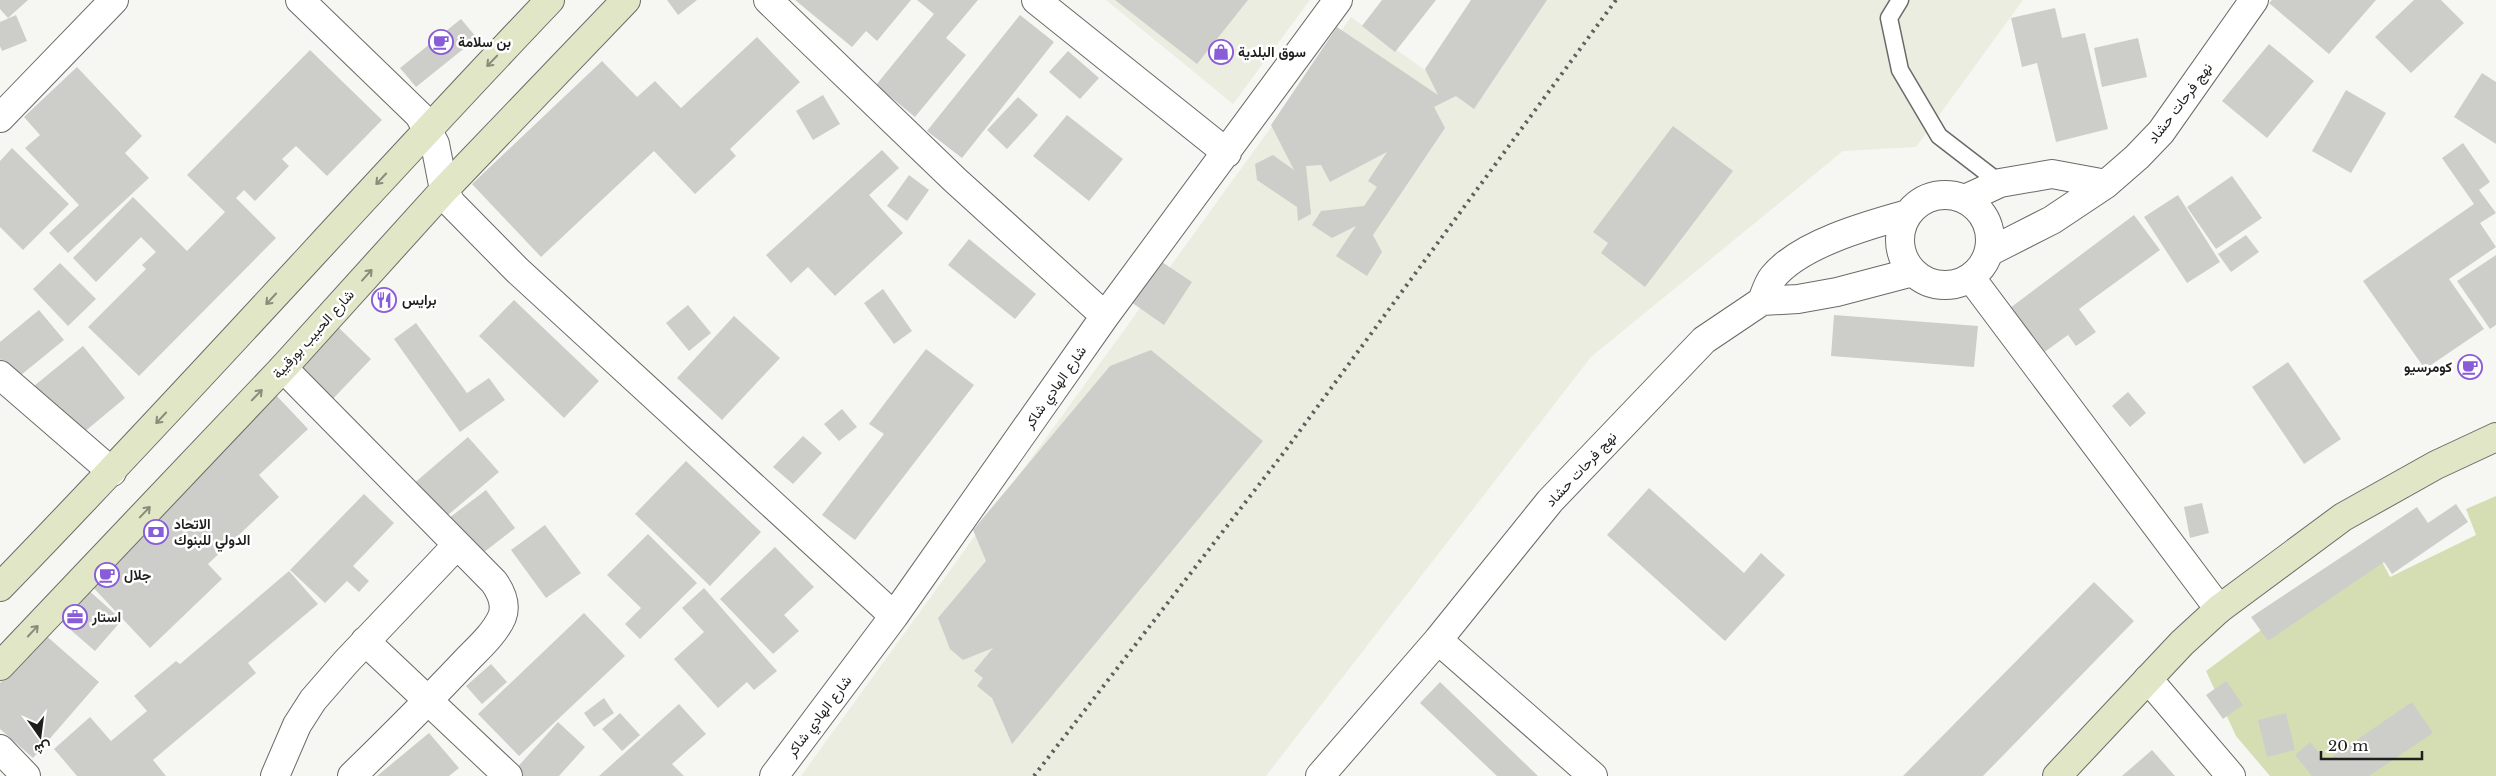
<svg xmlns="http://www.w3.org/2000/svg" width="2496" height="776" viewBox="0 0 2496 776" font-family="'Libre Baskerville',Vazirmatn,serif">
<rect width="100%" height="100%" fill="#f6f7f2"/>
<path fill="#ebede1" d="M 1106,0 L 1310,0 L 1233,104 Z
M 1546,0 L 2023,0 L 1916,147 L 1843,151 L 1591,357 L 1266,776 L 801,776 L 1351,17 L 1472,104 Z"/>
<path fill="#d5deb2" d="M 2496,496 L 2496,776 L 2270,776 L 2236,736 L 2206,671 L 2374,546 L 2390,577 L 2476,535 L 2466,509 Z"/>
<path fill="#cdcec9" d="M 0,0 L 28,0 L 8,18 L 0,9 Z
M 667,0 L 697,0 L 678,15 Z
M 795,0 L 911,0 L 877,41 L 866,31 L 852,47 Z
M 917,0 L 978,0 L 946,38 L 966,55 L 915,117 L 876,85 L 934,14 Z
M 1115,0 L 1248,0 L 1197,64 Z
M 1382,0 L 1436,0 L 1395,52 L 1362,26 Z
M 1471,0 L 1547,0 L 1474,109 L 1456,96 L 1434,107 L 1445,128 L 1373,235 L 1382,252 L 1367,276 L 1336,256 L 1356,226 L 1332,238 L 1312,225 L 1321,211 L 1364,206 L 1377,187 L 1368,181 L 1387,152 L 1330,182 L 1321,165 L 1306,166 L 1311,214 L 1298,221 L 1297,207 L 1257,180 L 1255,164 L 1273,155 L 1294,170 L 1271,125 L 1337,27 L 1438,95 L 1425,69 Z
M 2272,0 L 2376,0 L 2329,54 L 2269,3 Z
M 2414,0 L 2441,0 L 2464,23 L 2411,73 L 2375,37 Z
M 2055,8 L 2062,38 L 2085,33 L 2108,129 L 2056,142 L 2037,63 L 2022,67 L 2011,18 Z
M 16,15 L 27,41 L 2,51 L 0,46 L 0,22 Z
M 1020,15 L 1054,42 L 962,158 L 927,131 Z
M 461,19 L 477,38 L 416,87 L 400,68 Z
M 757,37 L 800,82 L 730,149 L 736,156 L 695,194 L 654,151 L 541,257 L 472,184 L 602,61 L 637,97 L 655,81 L 681,108 Z
M 2138,38 L 2147,77 L 2102,87 L 2094,48 Z
M 2269,44 L 2314,81 L 2267,138 L 2222,101 Z
M 310,50 L 382,120 L 327,176 L 296,146 L 282,159 L 289,166 L 255,201 L 244,190 L 236,198 L 276,238 L 139,376 L 88,327 L 146,269 L 142,265 L 156,252 L 141,237 L 96,282 L 73,258 L 133,197 L 187,251 L 225,212 L 187,175 Z
M 1068,51 L 1099,78 L 1080,99 L 1049,72 Z
M 77,67 L 142,136 L 125,153 L 149,178 L 68,253 L 49,233 L 79,205 L 25,148 L 40,135 L 24,117 Z
M 2482,73 L 2496,82 L 2496,144 L 2454,117 Z
M 2346,90 L 2386,113 L 2351,173 L 2312,151 Z
M 823,95 L 840,124 L 813,140 L 796,111 Z
M 1018,97 L 1038,115 L 1007,149 L 987,130 Z
M 1067,115 L 1123,159 L 1089,201 L 1033,156 Z
M 1673,126 L 1733,171 L 1645,287 L 1601,253 L 1608,243 L 1593,232 Z
M 2463,143 L 2490,182 L 2479,190 L 2496,213 L 2480,223 L 2496,247 L 2449,279 L 2484,329 L 2425,369 L 2363,281 L 2474,204 L 2442,158 Z
M 12,148 L 69,204 L 23,250 L 0,227 L 0,161 Z
M 882,150 L 899,168 L 869,195 L 903,233 L 835,296 L 808,267 L 791,283 L 766,255 Z
M 909,175 L 929,190 L 907,221 L 887,206 Z
M 2232,176 L 2262,218 L 2216,249 L 2187,207 Z
M 2178,195 L 2220,262 L 2187,283 L 2144,217 Z
M 2134,215 L 2160,250 L 2079,309 L 2096,332 L 2076,346 L 2068,335 L 2039,356 L 2006,311 Z
M 2246,235 L 2259,252 L 2231,272 L 2218,254 Z
M 969,239 L 1036,294 L 1015,319 L 948,265 Z
M 2496,255 L 2496,325 L 2490,329 L 2457,281 Z
M 1159,260 L 1192,282 L 1164,325 L 1131,302 Z
M 60,263 L 96,299 L 68,326 L 33,289 Z
M 883,289 L 912,331 L 894,344 L 864,303 Z
M 514,300 L 599,381 L 564,418 L 479,336 Z
M 688,305 L 711,333 L 689,351 L 666,323 Z
M 39,310 L 64,340 L 16,379 L 0,359 L 0,342 Z
M 1834,315 L 1978,326 L 1974,367 L 1831,356 Z
M 734,316 L 780,358 L 722,420 L 677,378 Z
M 416,323 L 467,393 L 489,378 L 505,400 L 460,432 L 394,339 Z
M 338,327 L 371,359 L 327,405 L 294,373 Z
M 83,346 L 125,398 L 77,438 L 34,386 Z
M 926,349 L 974,385 L 855,540 L 822,515 L 884,434 L 869,424 Z
M 1151,350 L 1263,441 L 1012,744 L 992,698 L 977,686 L 983,678 L 974,671 L 993,648 L 963,660 L 950,649 L 938,618 L 986,561 L 973,530 L 1110,366 Z
M 2288,362 L 2341,439 L 2304,464 L 2252,387 Z
M 2128,392 L 2146,413 L 2130,427 L 2112,406 Z
M 275,394 L 308,429 L 259,475 L 279,497 L 208,564 L 222,579 L 150,648 L 88,582 L 195,481 L 189,476 Z
M 842,409 L 857,427 L 839,441 L 824,424 Z
M 803,436 L 822,453 L 793,484 L 773,467 Z
M 468,437 L 499,472 L 442,520 L 412,485 Z
M 686,461 L 761,532 L 710,586 L 635,514 Z
M 1649,488 L 1744,573 L 1761,553 L 1785,575 L 1725,641 L 1607,535 Z
M 486,490 L 515,528 L 479,556 L 449,518 Z
M 364,494 L 394,523 L 353,566 L 369,581 L 359,592 L 347,581 L 325,603 L 290,570 Z
M 2202,503 L 2209,533 L 2190,538 L 2184,507 Z
M 2456,504 L 2468,522 L 2392,574 L 2384,562 L 2268,641 L 2251,617 L 2417,507 L 2428,523 Z
M 545,525 L 581,573 L 546,598 L 511,550 Z
M 648,534 L 697,583 L 640,639 L 625,624 L 641,608 L 607,575 Z
M 775,547 L 814,587 L 784,615 L 799,631 L 773,654 L 720,599 Z
M 289,571 L 318,604 L 248,663 L 256,673 L 153,760 L 166,776 L 77,776 L 54,749 L 90,717 L 111,741 L 147,711 L 134,696 L 176,661 L 180,664 Z
M 2094,582 L 2134,621 L 1983,776 L 1903,776 Z
M 86,588 L 122,620 L 95,651 L 58,619 Z
M 704,588 L 777,671 L 754,690 L 747,682 L 718,708 L 674,659 L 704,632 L 682,608 Z
M 584,613 L 625,656 L 519,756 L 478,714 Z
M 43,633 L 99,682 L 33,758 L 0,729 L 0,683 Z
M 491,664 L 507,682 L 482,704 L 466,686 Z
M 2226,681 L 2243,705 L 2223,719 L 2206,695 Z
M 1440,682 L 1538,776 L 1497,776 L 1420,703 Z
M 604,698 L 614,713 L 594,727 L 584,713 Z
M 2412,702 L 2433,733 L 2369,776 L 2312,776 L 2295,755 L 2310,742 L 2326,761 Z
M 679,704 L 706,734 L 672,764 L 684,776 L 599,776 Z
M 620,713 L 640,735 L 622,751 L 602,729 Z
M 2286,713 L 2295,750 L 2267,757 L 2258,720 Z
M 558,722 L 585,747 L 559,776 L 519,776 L 514,771 Z
M 429,733 L 459,768 L 449,776 L 377,776 Z
M 2152,750 L 2175,776 L 2122,776 Z"/>
<g fill="none" stroke-linecap="round" stroke-linejoin="round">
<defs>
<path id="lane" d="M 1900,0 L 1889,18 L 1900,70 L 1939,136 L 2000,183"/>
<path id="street" d="M 300,0 L 419,115 L 435,144 L 444,190 L 451,203 L 517,270 L 894,616
M 768,0 L 955,180 L 1105,316
M 1036,0 L 1227,153
M 0,118 L 114,0
M1900 240a45 45 0 1 1 90 0a45 45 0 1 1-90 0Z
M 1965,199 L 2000,183 L 2052,174 L 2106,184
M 1989,252 L 2052,220 L 2106,184 L 2137,157 L 2161,132 L 2254,0
M 1971,278 L 2219,609
M 1762,301 C 1765,293 1768,283 1773,277 C 1800,244 1868,225 1908,214
M 283,368 L 494,582 C 501,592 507,604 502,617 C 494,635 476,650 463,664 C 427,702 390,739 352,776
M 0,375 L 112,472
M 1438,640 L 1593,776
M 365,641 L 508,776
M 2148,679 L 2231,776
M 0,749 L 26,776
M 275,776 L 297,725 L 313,700 L 346,662 L 457,545
M 774,776 L 894,616 L 1105,316 L 1338,0
M 1320,776 L 1438,640 L 1550,501 L 1704,340 L 1762,301 L 1798,299 L 1837,292 L 1913,272"/>
<path id="secondary" d="M 0,587 C 187,395 365,194 550,0
M 0,666 L 283,368 L 444,190 L 626,0
M 2057,776 L 2182,643 L 2219,609 L 2343,517 L 2436,465 L 2496,437"/>
</defs>
<use href="#lane" stroke="#6a6b67" stroke-width="19"/>
<use href="#street" stroke="#6a6b67" stroke-width="30"/>
<use href="#secondary" stroke="#6a6b67" stroke-width="30"/>
<use href="#lane" stroke="#fff" stroke-width="16"/>
<use href="#street" stroke="#fff" stroke-width="28"/>
<use href="#secondary" stroke="#e1e6c6" stroke-width="28"/>
<path stroke="#5f5f5d" stroke-width="4" stroke-dasharray="2.5 5" stroke-linecap="butt" d="M 1034,776 L 1285,451 L 1616,0"/>
</g>
<defs><path id="oneway-shaft" d="M-6 0H5M1.5-3L5.5 0L1.5 3" fill="none" stroke-width="1.6" stroke-linecap="round" stroke-linejoin="round" transform="scale(1.25)"/></defs>
<g stroke="#898c7a">
<use href="#oneway-shaft" transform="translate(492 61) rotate(134)"/>
<use href="#oneway-shaft" transform="translate(381 179) rotate(133)"/>
<use href="#oneway-shaft" transform="translate(367 275) rotate(-48)"/>
<use href="#oneway-shaft" transform="translate(271 299) rotate(133)"/>
<use href="#oneway-shaft" transform="translate(257 395) rotate(-46)"/>
<use href="#oneway-shaft" transform="translate(161 418) rotate(133)"/>
<use href="#oneway-shaft" transform="translate(145 512) rotate(-46)"/>
<use href="#oneway-shaft" transform="translate(33 631) rotate(-47)"/>
</g>
<defs>
<symbol id="cafe-ring" viewBox="-11 -11 22 22"><circle r="9.5" fill="#fff" stroke="#895dd7" stroke-width="1.5"/><path d="M-5.5-4.5H6V0H3Q3 3.5 0 3.5H-2.5Q-5.5 3.5-5.5 0ZM3-3.2v2h1.7v-2ZM-6 4.5H4V6H-6Z" fill="#895dd7"/></symbol>
<symbol id="shop-ring" viewBox="-11 -11 22 22"><circle r="9.5" fill="#fff" stroke="#895dd7" stroke-width="1.5"/><path d="M-5-2.5h2.3a2.7 3.5 0 0 1 5.4 0H5L5.5 6h-11ZM-1.5-2.5h3a1.5 2.3 0 0 0-3 0Z" fill="#895dd7"/></symbol>
<symbol id="restaurant-ring" viewBox="-11 -11 22 22"><circle r="9.5" fill="#fff" stroke="#895dd7" stroke-width="1.5"/><path d="M-5-6h1v4h1v-4h1v4h1v-4h1v5L-1.5 .5V6h-2V.5L-5-1ZM5-6V6H3V1.5H1.5Q1.5-4 5-6Z" fill="#895dd7"/></symbol>
<symbol id="bank-ring" viewBox="-11 -11 22 22"><circle r="9.5" fill="#fff" stroke="#895dd7" stroke-width="1.5"/><path d="M-6-4H6V4H-6ZM0-2.3a2.3 2.3 0 1 0 0 4.6a2.3 2.3 0 1 0 0-4.6Z" fill="#895dd7"/></symbol>
<symbol id="office-ring" viewBox="-11 -11 22 22"><circle r="9.5" fill="#fff" stroke="#895dd7" stroke-width="1.5"/><path d="M-6-3h4V-5.5h4V-3h4V5H-6ZM-1-4.5V-3h2v-1.5ZM-6 0V1H6V0Z" fill="#895dd7"/></symbol>
</defs>
<g fill-rule="evenodd">
<use href="#cafe-ring" x="427" y="28" width="28" height="28"/>
<use href="#shop-ring" x="1207" y="38" width="28" height="28"/>
<use href="#restaurant-ring" x="370" y="286" width="28" height="28"/>
<use href="#cafe-ring" x="2456" y="353" width="28" height="28"/>
<use href="#bank-ring" x="142" y="518" width="28" height="28"/>
<use href="#cafe-ring" x="93" y="561" width="28" height="28"/>
<use href="#office-ring" x="61" y="603" width="28" height="28"/>
</g>
<g text-anchor="middle" dominant-baseline="central" stroke-width="5" stroke-linejoin="round" paint-order="stroke">
<g font-size="14" font-weight="bold" fill="#1e1e1d" stroke="#fff" text-anchor="start">
<text x="458" y="42">بن سلامة</text>
<text x="1238" y="52">سوق البلدية</text>
<text x="402" y="300">برايس</text>
<text x="2452" y="367" text-anchor="end">كومرسيو</text>
<text x="174" y="524">الاتحاد<tspan x="174" dy="16">الدولي للبنوك</tspan></text>
<text x="124" y="575">جلال</text>
<text x="92" y="617">استار</text>
</g>
<g font-size="14" fill="#1e1e1d" stroke="#fff">
<text transform="translate(2180 103) rotate(-53)">نهج فرحات حشاد</text>
<text transform="translate(313 334) rotate(-48)">شارع الحبيب بورقيبة</text>
<text transform="translate(1055 387) rotate(-55)">شارع الهادي شاكر</text>
<text transform="translate(1581 469) rotate(-47)">نهج فرحات حشاد</text>
<text transform="translate(819 716) rotate(-53)">شارع الهادي شاكر</text>
</g>
</g>
<g transform="translate(40 736) rotate(166)" stroke="#ffffff" stroke-width="4" paint-order="stroke">
<path d="M0-4L9 19L0 12L-9 19Z" fill="#1e1e1d"/>
<text y="-8" font-size="14" font-weight="bold" text-anchor="middle" fill="#1e1e1d">ش</text>
</g>
<path d="M2321 751v8h101v-8" fill="none" stroke="#1e1e1d" stroke-width="2.5"/>
<text x="2328" y="751" font-size="15" fill="#1e1e1d" stroke="#ffffff" stroke-width="4" paint-order="stroke">20 m</text>
</svg>
